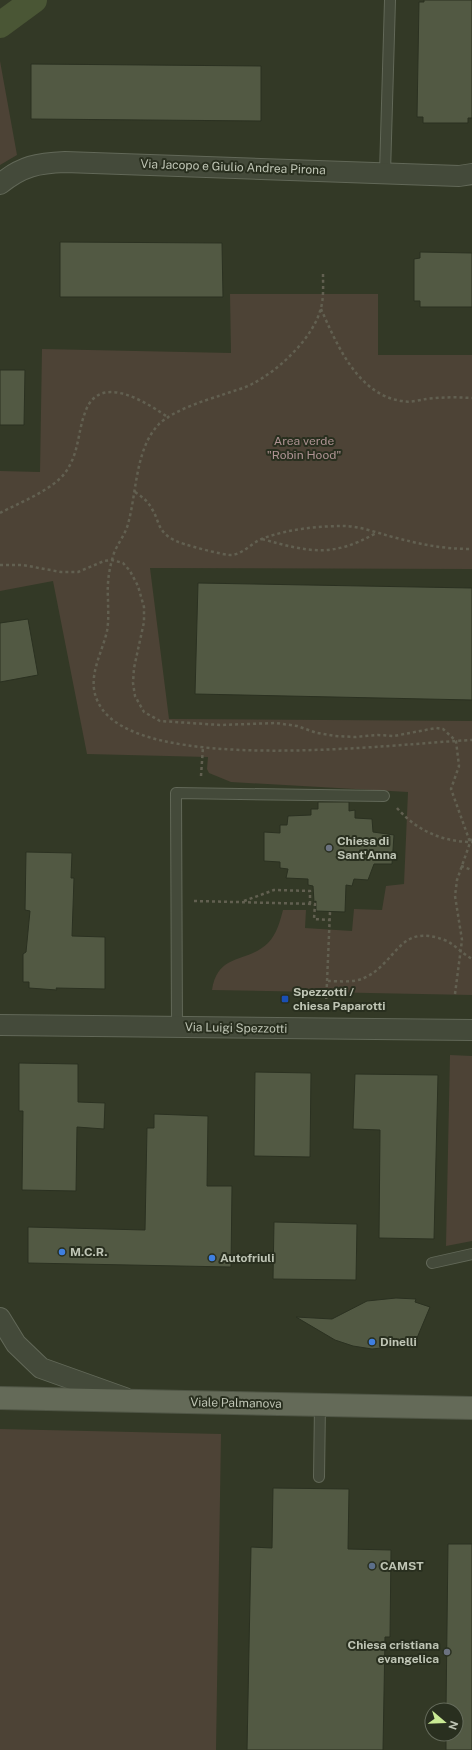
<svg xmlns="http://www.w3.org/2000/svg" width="472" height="1750" viewBox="0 0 472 1750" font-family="'Public Sans',sans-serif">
<rect width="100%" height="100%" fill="#333926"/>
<path fill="#4d4336" d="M 0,61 L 17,155 L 0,165 Z
M 230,294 L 378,294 L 378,355 L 472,355 L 472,569 L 150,568 L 169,719 L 472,721 L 472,995 L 212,990 C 218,952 246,964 268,943 C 277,934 280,921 283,910 L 306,910 L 305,928 L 352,931 L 354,909 L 382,910 L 386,886 L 404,884 L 408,792 L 231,782 L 209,773 L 207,769 L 208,757 L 87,754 L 53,581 L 0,591 L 0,471 L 40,472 L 42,349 L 231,353 Z
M 450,1055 L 472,1056 L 472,1241 L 446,1246 Z
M 0,1429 L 221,1434 L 216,1750 L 0,1750 Z"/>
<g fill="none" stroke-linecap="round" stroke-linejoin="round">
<path stroke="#4a5635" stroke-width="26" d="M 0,25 L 34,0"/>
</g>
<path fill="#525943" stroke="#2b3121" d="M 424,0 L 472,0 L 472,118 L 468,118 L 468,123 L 423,123 L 423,117 L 417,117 L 419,2 L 424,2 Z
M 31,64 L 261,66 L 261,121 L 31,119 Z
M 60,242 L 222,243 L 223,297 L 60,297 Z
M 420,252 L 472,253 L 472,307 L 420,307 L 420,301 L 414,301 L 414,259 L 420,258 Z
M 0,370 L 25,370 L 24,425 L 0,425 Z
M 198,583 L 472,588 L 472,700 L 195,694 Z
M 28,619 L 38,675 L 0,682 L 0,623 Z
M 318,802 L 349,802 L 349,811 L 355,810 L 355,818 L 372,819 L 373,832 L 394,835 L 392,864 L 374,864 L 368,880 L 354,879 L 352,886 L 346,885 L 345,912 L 316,911 L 316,901 L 314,902 L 313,886 L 308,885 L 308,879 L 286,878 L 288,869 L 280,868 L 280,862 L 264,861 L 264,832 L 280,833 L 280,825 L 287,825 L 288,816 L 311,815 L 311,809 L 318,809 Z
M 26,852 L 72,853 L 71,878 L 74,878 L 72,936 L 105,937 L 105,989 L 56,988 L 57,990 L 29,988 L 29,982 L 23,982 L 23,954 L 26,952 L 30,911 L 25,910 Z
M 19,1063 L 78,1064 L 78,1102 L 105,1103 L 104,1129 L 77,1127 L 76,1191 L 22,1190 L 23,1111 L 19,1111 Z
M 255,1072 L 311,1073 L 310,1157 L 254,1156 Z
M 355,1074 L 438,1075 L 434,1239 L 379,1238 L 380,1130 L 353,1129 Z
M 154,1114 L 208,1116 L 207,1186 L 232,1186 L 231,1267 L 28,1263 L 28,1227 L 145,1230 L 147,1128 L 154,1128 Z
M 274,1222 L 357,1224 L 356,1280 L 273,1279 Z
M 396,1298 L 416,1299 L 415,1302 L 430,1307 L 417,1338 L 391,1347 L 372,1349 L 353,1346 L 335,1340 L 296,1317 L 332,1319 L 367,1301 Z
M 273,1488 L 349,1489 L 348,1549 L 391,1550 L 390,1637 L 385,1637 L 383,1750 L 247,1750 L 251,1547 L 272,1548 Z
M 448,1544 L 472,1544 L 472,1750 L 446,1750 L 446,1734 L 456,1734 L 456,1710 L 446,1710 Z"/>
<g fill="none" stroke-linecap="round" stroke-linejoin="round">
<defs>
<path id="lane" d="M 385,173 L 390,0
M 177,1027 L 176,793 L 384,796
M 432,1263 L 472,1254
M 319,1477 L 320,1405"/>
<path id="street" d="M 0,184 C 22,166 38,163 65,162 L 459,176 L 472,174
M 0,1025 L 472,1030
M 0,1318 L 16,1344 L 41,1368 L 125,1398"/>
<path id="primary" d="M 0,1398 L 472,1408"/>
</defs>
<use href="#lane" stroke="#626858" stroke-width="12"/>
<use href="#street" stroke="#626858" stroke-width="22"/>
<use href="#primary" stroke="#505646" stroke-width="24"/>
<path stroke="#626051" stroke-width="2.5" stroke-dasharray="3 3" stroke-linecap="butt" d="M 323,274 C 323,286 324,300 320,311 C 312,339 278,371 252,384 C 243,389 232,391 222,395 C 203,401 174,410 159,424 C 135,449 137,492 128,524 C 125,535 118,543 114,553 C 109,569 107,582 108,599 C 108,609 109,620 107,631 C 102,654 86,678 98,702 C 133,778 400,743 472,740
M 321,309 C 337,345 358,395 402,401 C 410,403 419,400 426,399 C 442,397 457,397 472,398
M 135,492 C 142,497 148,501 152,509 C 160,522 157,531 174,540 C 180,544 226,556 232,555 C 245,553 252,542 264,538 C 289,529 318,526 344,526 C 358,526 375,532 389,536 C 419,544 441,549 472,549
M 0,513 C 19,503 52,490 65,473 C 80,452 77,432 86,410 C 101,372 149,404 169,418
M 262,539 C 309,552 332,558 376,533
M 0,565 L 23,565 L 61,572 L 78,572 L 104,561 L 112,560 L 123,563 L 130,571 L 138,586 L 144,607 L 144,622 L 134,668 L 133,683 L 135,696 L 144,712 L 160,721 L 220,725 L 276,723 L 297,726 L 317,733 L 335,736 L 355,737 L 378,735 L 394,736 L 436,728 L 443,729 L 456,741 L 459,766 L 451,789 L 470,842
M 201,776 L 203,747
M 397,808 C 416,830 442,842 472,842
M 461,866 L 472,870
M 194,901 L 315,904 L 314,919 L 329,920
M 244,901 L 274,890 L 310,891 L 310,904
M 328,981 C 338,981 354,983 364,978 C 398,963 398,921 447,941 C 456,946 463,954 472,959
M 455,994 L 462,940 L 455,896 L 457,880 L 472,837
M 326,1005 L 330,912"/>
<use href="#lane" stroke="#444a3a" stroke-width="10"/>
<use href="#street" stroke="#444a3a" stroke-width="20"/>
<use href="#primary" stroke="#646a58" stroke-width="22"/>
</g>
<g fill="#6b7280" stroke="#292f1f" stroke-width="1.5">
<circle cx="329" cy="848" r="4"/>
<circle cx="447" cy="1652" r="4"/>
</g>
<rect fill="#1a4fb4" stroke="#292f1f" stroke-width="1.5" x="281" y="995" width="8" height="8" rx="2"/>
<g fill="#3f7fe0" stroke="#292f1f" stroke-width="1.5">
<circle cx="62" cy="1252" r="4"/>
<circle cx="212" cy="1258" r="4"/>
<circle cx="372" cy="1342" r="4"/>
</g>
<circle fill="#5c6f8a" stroke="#292f1f" stroke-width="1.5" cx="372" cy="1566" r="4"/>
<g text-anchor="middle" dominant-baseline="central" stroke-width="4" stroke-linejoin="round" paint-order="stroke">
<g font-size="12" fill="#bfc5b5" stroke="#292f1f">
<text transform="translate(233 167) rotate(2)">Via Jacopo e Giulio Andrea Pirona</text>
<text transform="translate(236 1028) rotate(1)">Via Luigi Spezzotti</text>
<text transform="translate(236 1403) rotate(1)">Viale Palmanova</text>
</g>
<g font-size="12" fill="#ae9393" stroke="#292f1f">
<text x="304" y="441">Area verde<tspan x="304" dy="14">"Robin Hood"</tspan></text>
</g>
<g font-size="12" font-weight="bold" fill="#bfc5b5" stroke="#292f1f" text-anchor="start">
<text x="337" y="841">Chiesa di<tspan x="337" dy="14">Sant'Anna</tspan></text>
<text x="293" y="992">Spezzotti /<tspan x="293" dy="14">chiesa Paparotti</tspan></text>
<text x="70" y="1252">M.C.R.</text>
<text x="220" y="1258">Autofriuli</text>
<text x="380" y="1342">Dinelli</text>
<text x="380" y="1566">CAMST</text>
<text x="439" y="1645" text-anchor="end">Chiesa cristiana<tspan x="439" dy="14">evangelica</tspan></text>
</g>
</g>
<g transform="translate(444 1722) rotate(109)"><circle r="19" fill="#292f1f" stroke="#656b5b"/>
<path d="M0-3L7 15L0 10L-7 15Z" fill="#caea95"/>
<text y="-6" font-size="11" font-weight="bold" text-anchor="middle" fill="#bfc5b5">N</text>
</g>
</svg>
